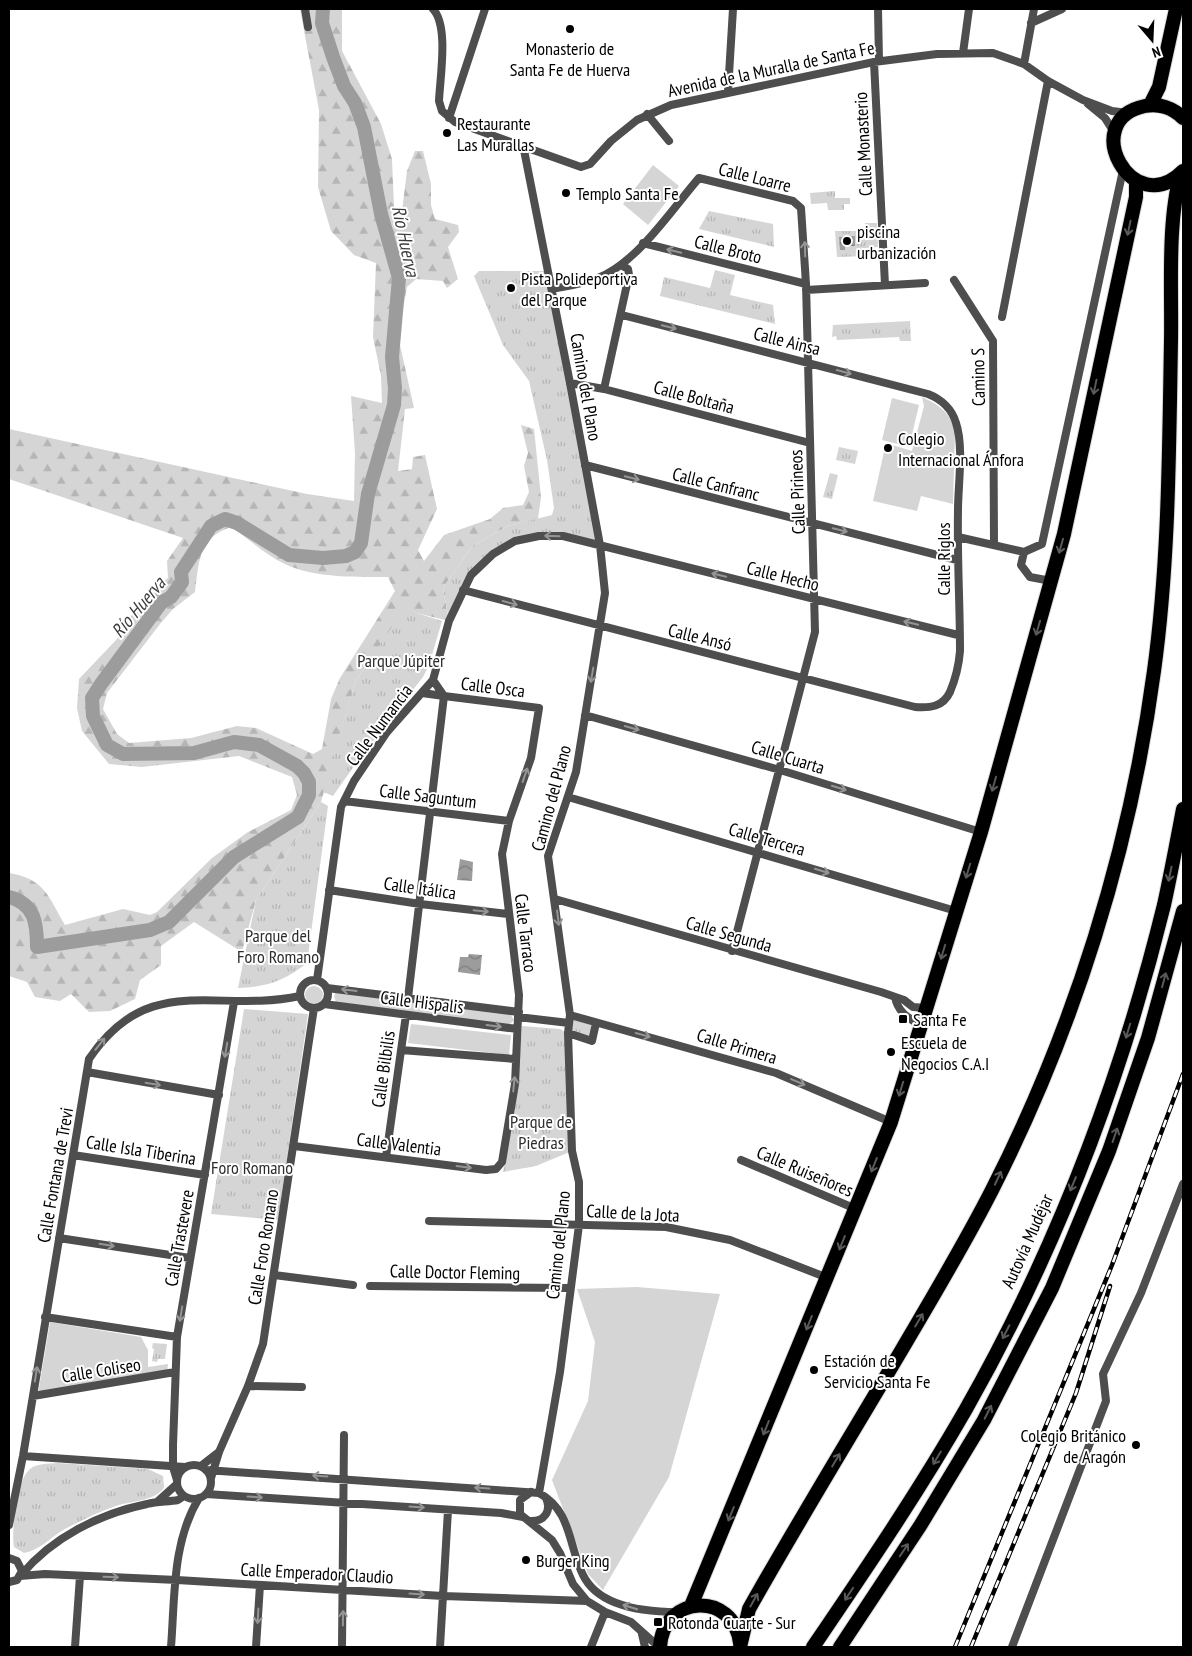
<svg xmlns="http://www.w3.org/2000/svg" width="1192" height="1656" viewBox="0 0 1192 1656" font-family="'PT Sans Narrow',sans-serif">
<defs>
<pattern id="forest-firs" width="22" height="20" patternUnits="userSpaceOnUse" patternTransform="scale(1.25)"><rect width="22" height="20" fill="#d5d5d5"/><path d="M5 1l3.5 6h-7zM16 11l3.5 6h-7z" fill="#b5b5b5"/></pattern>
<pattern id="park-tufts" width="24" height="20" patternUnits="userSpaceOnUse" patternTransform="scale(1.25)"><rect width="24" height="20" fill="#d5d5d5"/><path d="M3 7l-1-3M5 7V3M7 7l1-3M15 17l-1-3M17 17v-4M19 17l1-3" fill="none" stroke="#b5b5b5"/></pattern>
<pattern id="water-waves" width="16" height="10" patternUnits="userSpaceOnUse" patternTransform="scale(1.25)"><rect width="16" height="10" fill="#9c9c9c"/><path d="M0 5q4-4 8 0t8 0" fill="none" stroke="#7d7d7d"/></pattern>
</defs>
<rect width="100%" height="100%" fill="#fff"/>
<path fill="#d5d5d5" d="M 653,165 L 679,186 L 648,225 L 623,204 Z
M 922,397 C 939,405 950,412 955,431 L 953,504 L 921,496 L 917,511 L 873,501 L 886,443 L 912,451 L 924,406 Z
M 892,398 L 919,405 L 909,447 L 882,440 Z
M305 995a9 9 0 1 1 18 0a9 9 0 1 1-18 0Z
M 340,992 L 510,1013 L 514,1020 L 508,1026 L 337,1004 L 334,997 L 335,993 Z
M 411,1024 L 511,1035 L 509,1055 L 408,1043 Z
M 637,1287 L 720,1294 L 669,1477 L 603,1590 L 588,1574 L 552,1480 L 588,1401 L 595,1342 L 577,1289 Z
M 50,1322 L 141,1337 L 148,1350 L 148,1367 L 168,1364 L 167,1373 L 38,1394 Z"/>
<path fill="url(#forest-firs)" fill-rule="evenodd" d="M 300,9 L 342,9 L 342,51 L 381,124 L 392,159 L 394,207 L 402,211 L 407,171 L 415,151 L 423,151 L 431,184 L 431,205 L 435,219 L 458,225 L 459,232 L 448,247 L 458,279 L 447,288 L 443,281 L 416,279 L 407,287 L 398,336 L 414,408 L 405,409 L 398,471 L 412,469 L 413,457 L 425,455 L 437,509 L 418,550 L 424,561 L 444,535 L 490,519 L 503,508 L 523,505 L 529,492 L 524,466 L 528,453 L 521,425 L 534,429 L 541,497 L 538,519 L 508,526 L 472,546 L 443,588 L 449,621 L 404,610 L 355,682 L 321,802 L 256,900 L 242,952 L 194,922 L 161,946 L 161,965 L 140,980 L 135,999 L 110,1011 L 89,1012 L 71,994 L 60,1001 L 35,997 L 27,982 L 9,976 L 9,873 C 45,879 48,896 65,925 L 123,909 L 150,915 L 157,912 L 212,858 L 248,832 L 291,810 L 297,795 L 292,777 L 239,756 L 142,767 L 109,764 L 82,731 L 77,708 L 79,679 L 117,639 L 143,597 L 168,578 L 167,561 L 183,538 L 9,479 L 9,429 L 307,494 L 354,501 L 355,453 L 351,396 L 382,403 L 381,376 L 373,337 L 376,263 L 354,255 L 331,231 L 318,187 L 319,110 ZM 231,527 C 249,539 266,555 285,564 C 313,578 357,577 388,577 L 395,591 L 340,678 L 331,699 L 322,749 L 313,754 L 256,728 L 237,726 L 191,738 L 129,743 L 117,734 L 103,709 L 107,693 L 160,624 L 173,609 L 195,592 C 199,562 198,538 231,527 Z"/>
<path fill="url(#park-tufts)" d="M 835,191 L 835,198 L 850,198 L 850,204 L 844,204 L 844,210 L 828,210 L 827,203 L 811,204 L 810,193 Z
M 709,211 L 773,224 L 774,247 L 699,229 Z
M 865,223 L 877,223 L 878,247 L 866,248 L 866,256 L 837,257 L 835,231 L 865,231 Z
M 715,270 L 735,275 L 730,295 L 773,305 L 775,324 L 660,296 L 664,277 L 710,288 Z
M 479,271 L 549,271 L 600,545 L 563,536 L 527,538 L 480,565 L 449,621 L 443,588 L 472,546 L 508,526 L 552,515 L 554,508 L 547,460 L 529,381 L 503,345 L 474,276 Z
M 910,321 L 911,341 L 900,341 L 899,337 L 837,340 L 836,336 L 832,337 L 833,325 Z
M 839,447 L 858,451 L 855,464 L 836,460 Z
M 830,473 L 838,475 L 832,499 L 823,497 Z
M 404,609 L 442,621 L 429,665 L 423,677 L 359,759 L 333,796 L 323,792 L 355,682 Z
M 321,802 L 328,806 L 307,963 C 284,981 267,987 238,988 L 256,900 Z
M 244,1009 L 308,1014 L 278,1220 L 211,1214 Z
M 572,1018 L 596,1023 L 591,1039 L 570,1032 Z
M 522,1026 L 560,1029 L 567,1033 L 572,1151 L 536,1166 L 503,1172 L 515,1110 Z
M 153,1343 L 167,1344 L 165,1359 L 158,1359 L 157,1362 L 152,1361 L 154,1349 L 152,1348 Z
M 58,1463 L 148,1469 L 163,1476 L 164,1487 C 157,1501 130,1501 116,1506 C 98,1512 80,1521 63,1530 C 50,1538 40,1550 24,1553 L 14,1547 C 11,1532 17,1482 28,1471 C 34,1463 48,1464 58,1463 Z"/>
<path fill="url(#water-waves)" d="M 855,236 L 855,246 L 845,246 L 845,250 L 840,250 L 839,237 Z
M 460,859 L 473,862 L 472,881 L 457,880 Z
M 469,954 L 482,955 L 480,975 L 458,972 L 460,957 L 468,957 Z"/>
<g fill="none" stroke-linecap="round" stroke-linejoin="round">
<path stroke="#9c9c9c" stroke-width="14" d="M 9,897 C 35,904 37,923 37,947 L 150,930 L 169,922 L 234,857 L 298,817 L 309,795 L 309,782 L 304,773 L 297,766 L 259,745 L 234,742 L 194,753 L 123,754 L 107,745 L 93,716 L 92,698 L 101,684 L 161,603 L 171,597 L 182,582 L 181,572 L 211,526 L 225,519 L 237,523 L 289,555 L 323,558 L 346,556 L 355,552 L 361,543 L 368,494 L 394,405 L 395,388 L 392,357 L 399,278 L 381,214 L 364,127 L 355,103 L 344,86 L 333,57 L 322,23 L 323,9"/>
<defs>
<path id="highway" d="M 1150,105 L 1159,87 L 1176,9
M 1183,171 C 1133,222 1077,120 1145,106 C 1159,103 1173,108 1183,118
M 691,1606 L 891,1122 L 981,832 L 1064,534 L 1136,197 L 1136,180
M 660,1647 C 663,1594 734,1591 740,1643
M 740,1647 L 749,1609 C 798,1522 850,1437 901,1351 C 932,1298 964,1245 992,1190 C 1074,1029 1130,850 1154,671 C 1169,562 1169,451 1171,341 C 1172,290 1167,221 1181,173
M 813,1647 C 866,1569 919,1491 966,1409 C 1055,1252 1121,1080 1164,905 C 1171,873 1177,841 1183,809
M 840,1647 L 920,1526 L 984,1420 L 1052,1288 L 1109,1151 L 1148,1038 L 1183,911"/>
</defs>
<use href="#highway" stroke="#dbdbdb" stroke-width="16"/>
<path stroke="#4e4e4e" stroke-width="8" d="M 305,9 L 308,27
M 433,9 C 449,26 440,77 439,101 L 442,111 L 455,122 L 581,167 L 590,164 L 611,141 L 637,120 L 671,105 L 874,62 L 937,54 L 993,53 L 1024,64 L 1048,81 L 1083,100 L 1112,111 L 1128,113
M 878,9 L 879,61
M 1031,23 L 1062,9
M 963,53 L 969,9
M 874,62 L 885,285
M 1024,64 L 1034,9
M 728,91 L 733,9
M 1088,104 L 1105,118 L 1114,132
M 647,114 L 669,141
M 449,118 L 485,9
M 523,145 L 570,383 L 600,545 L 605,593 L 576,772 L 548,856 L 570,1015 L 568,1033 L 572,1151 L 579,1182 L 579,1225 L 560,1372 L 539,1493
M 643,243 L 806,284
M 954,280 L 993,341 L 994,544
M 552,289 C 567,286 583,284 598,278 C 637,263 672,209 699,178 L 793,201 L 801,208 L 806,284 L 815,632 L 732,951
M 806,290 L 925,283
M 1002,317 L 1048,81
M 570,383 L 604,389 L 810,443
M 604,389 L 629,275 L 628,269 L 621,265
M 585,465 L 957,560
M 958,537 L 1024,552
M 1051,581 L 1030,577 L 1021,565 L 1024,552 L 1042,544 L 1123,170
M 463,590 L 915,707 C 930,708 943,707 950,692 C 955,680 959,664 960,651 C 960,604 957,557 958,510 C 958,485 964,447 956,423 C 952,409 941,399 928,394 L 622,315
M 585,715 L 780,770 L 981,832
M 568,797 L 956,911
M 344,801 L 509,821
M 329,890 L 420,904 L 508,914
M 555,899 L 881,992 L 904,1000 L 913,1007 L 926,1008
M300 994a14 14 0 1 1 28 0a14 14 0 1 1-28 0Z
M 317,980 L 341,807 L 354,781 L 387,732 L 433,680 L 449,621 L 471,575 L 493,554 L 515,541 L 539,536 L 563,536 L 958,635
M 327,988 L 519,1012
M 895,997 C 898,1013 909,1018 921,1026
M 408,998 L 444,696 L 422,693
M 324,1004 L 517,1029
M 570,1015 L 776,1073 L 891,1122
M 518,1017 L 569,1023
M 568,1033 L 592,1041 L 596,1023
M 401,1050 L 515,1059
M 87,1072 L 219,1095
M 294,1146 L 486,1170 L 496,1169 L 502,1162 L 515,1084 L 519,995 L 502,854 L 509,821 L 531,758 L 539,708 L 444,696 L 433,680
M 73,1155 L 205,1175
M 386,1157 L 406,1015
M 741,1160 L 856,1209
M 429,1221 L 666,1227 L 730,1240 L 828,1278
M 59,1238 L 190,1258
M 274,1275 L 353,1285
M 370,1286 L 569,1288
M 45,1317 L 177,1337
M 248,1386 L 302,1387
M 33,1396 L 175,1372
M 23,1456 L 185,1467
M177 1482a17 17 0 1 1 34 0a17 17 0 1 1-34 0Z
M 201,1466 L 219,1452
M 206,1470 L 539,1493 C 572,1511 568,1545 583,1575 C 599,1608 646,1612 678,1612
M 211,1478 L 219,1452 L 248,1386 L 263,1344 L 314,1008
M 177,1480 L 173,1467 L 173,1445 L 177,1337 L 234,1002
M 531,1492 L 520,1500 L 520,1514 L 552,1540 L 560,1553 L 573,1584 L 587,1601 L 605,1612 L 631,1622 L 659,1647
M 206,1494 L 501,1513 L 523,1517
M 157,1502 L 177,1484
M 530,1521 C 544,1522 552,1511 546,1498
M 9,1525 L 23,1456 L 89,1059 C 149,970 215,1014 300,996
M 9,1558 L 17,1561 L 22,1571 L 17,1580 L 9,1582
M 21,1575 C 53,1537 99,1514 147,1504 C 158,1501 168,1502 178,1500 L 184,1496
M 20,1576 L 45,1574 L 177,1580 L 443,1596 L 587,1601
M 642,1634 L 645,1647
M 75,1647 L 80,1576
M 171,1647 C 175,1597 172,1542 199,1498
M 256,1647 L 260,1585
M 342,1647 L 344,1435
M 440,1647 L 448,1510
M 591,1647 L 605,1612
M 1012,1647 L 1106,1401 L 1103,1374 L 1141,1293 L 1183,1184"/>
<use href="#highway" stroke="#000" stroke-width="14"/>
<defs>
<path id="rail" d="M 955,1647 L 1112,1265 L 1183,1074
M 971,1647 L 1076,1393 L 1110,1286"/>
</defs>
<use href="#rail" stroke="#000" stroke-width="4.5"/>
<use href="#rail" stroke="#fff" stroke-width="2.5" stroke-dasharray="8" stroke-linecap="butt"/>
</g>
<defs><path id="oneway-shaft" d="M-6 0H5M1.5-3L5.5 0L1.5 3" fill="none" stroke-width="1.6" stroke-linecap="round" stroke-linejoin="round" transform="scale(1.25)"/></defs>
<g stroke="#595959">
<use href="#oneway-shaft" transform="translate(1129 228) rotate(102)"/>
<use href="#oneway-shaft" transform="translate(1095 387) rotate(102)"/>
<use href="#oneway-shaft" transform="translate(1061 546) rotate(106)"/>
<use href="#oneway-shaft" transform="translate(1038 628) rotate(106)"/>
<use href="#oneway-shaft" transform="translate(994 784) rotate(106)"/>
<use href="#oneway-shaft" transform="translate(968 871) rotate(107)"/>
<use href="#oneway-shaft" transform="translate(1170 874) rotate(102)"/>
<use href="#oneway-shaft" transform="translate(943 952) rotate(107)"/>
<use href="#oneway-shaft" transform="translate(1164 980) rotate(-75)"/>
<use href="#oneway-shaft" transform="translate(1128 1031) rotate(107)"/>
<use href="#oneway-shaft" transform="translate(901 1089) rotate(107)"/>
<use href="#oneway-shaft" transform="translate(1115 1135) rotate(-71)"/>
<use href="#oneway-shaft" transform="translate(874 1165) rotate(112)"/>
<use href="#oneway-shaft" transform="translate(998 1178) rotate(-65)"/>
<use href="#oneway-shaft" transform="translate(1073 1184) rotate(113)"/>
<use href="#oneway-shaft" transform="translate(842 1243) rotate(112)"/>
<use href="#oneway-shaft" transform="translate(919 1320) rotate(-59)"/>
<use href="#oneway-shaft" transform="translate(809 1323) rotate(112)"/>
<use href="#oneway-shaft" transform="translate(1006 1332) rotate(117)"/>
<use href="#oneway-shaft" transform="translate(988 1412) rotate(-63)"/>
<use href="#oneway-shaft" transform="translate(766 1428) rotate(112)"/>
<use href="#oneway-shaft" transform="translate(937 1458) rotate(121)"/>
<use href="#oneway-shaft" transform="translate(836 1460) rotate(-59)"/>
<use href="#oneway-shaft" transform="translate(731 1514) rotate(112)"/>
<use href="#oneway-shaft" transform="translate(904 1550) rotate(-56)"/>
<use href="#oneway-shaft" transform="translate(849 1594) rotate(124)"/>
<use href="#oneway-shaft" transform="translate(754 1600) rotate(-61)"/>
</g>
<g stroke="#959595">
<use href="#oneway-shaft" transform="translate(805 249) rotate(-92)"/>
<use href="#oneway-shaft" transform="translate(674 251) rotate(-166)"/>
<use href="#oneway-shaft" transform="translate(669 327) rotate(14)"/>
<use href="#oneway-shaft" transform="translate(844 372) rotate(15)"/>
<use href="#oneway-shaft" transform="translate(632 478) rotate(14)"/>
<use href="#oneway-shaft" transform="translate(840 530) rotate(14)"/>
<use href="#oneway-shaft" transform="translate(552 536) rotate(-178)"/>
<use href="#oneway-shaft" transform="translate(719 575) rotate(-166)"/>
<use href="#oneway-shaft" transform="translate(510 603) rotate(15)"/>
<use href="#oneway-shaft" transform="translate(911 623) rotate(-166)"/>
<use href="#oneway-shaft" transform="translate(592 675) rotate(100)"/>
<use href="#oneway-shaft" transform="translate(632 728) rotate(16)"/>
<use href="#oneway-shaft" transform="translate(525 775) rotate(-71)"/>
<use href="#oneway-shaft" transform="translate(839 788) rotate(17)"/>
<use href="#oneway-shaft" transform="translate(822 871) rotate(17)"/>
<use href="#oneway-shaft" transform="translate(481 911) rotate(6)"/>
<use href="#oneway-shaft" transform="translate(558 918) rotate(83)"/>
<use href="#oneway-shaft" transform="translate(349 990) rotate(-173)"/>
<use href="#oneway-shaft" transform="translate(494 1026) rotate(7)"/>
<use href="#oneway-shaft" transform="translate(643 1035) rotate(15)"/>
<use href="#oneway-shaft" transform="translate(100 1044) rotate(-51)"/>
<use href="#oneway-shaft" transform="translate(226 1050) rotate(100)"/>
<use href="#oneway-shaft" transform="translate(798 1082) rotate(23)"/>
<use href="#oneway-shaft" transform="translate(153 1084) rotate(10)"/>
<use href="#oneway-shaft" transform="translate(514 1084) rotate(-84)"/>
<use href="#oneway-shaft" transform="translate(464 1167) rotate(7)"/>
<use href="#oneway-shaft" transform="translate(107 1245) rotate(9)"/>
<use href="#oneway-shaft" transform="translate(181 1314) rotate(99)"/>
<use href="#oneway-shaft" transform="translate(36 1374) rotate(-81)"/>
<use href="#oneway-shaft" transform="translate(320 1476) rotate(-176)"/>
<use href="#oneway-shaft" transform="translate(482 1488) rotate(-176)"/>
<use href="#oneway-shaft" transform="translate(255 1497) rotate(4)"/>
<use href="#oneway-shaft" transform="translate(417 1507) rotate(4)"/>
<use href="#oneway-shaft" transform="translate(111 1577) rotate(2)"/>
<use href="#oneway-shaft" transform="translate(417 1594) rotate(4)"/>
<use href="#oneway-shaft" transform="translate(630 1607) rotate(-163)"/>
<use href="#oneway-shaft" transform="translate(258 1616) rotate(93)"/>
<use href="#oneway-shaft" transform="translate(343 1618) rotate(-89)"/>
</g>
<g fill="#000" stroke="#fff" stroke-width="2">
<circle cx="570" cy="29" r="5"/>
<circle cx="447" cy="133" r="5"/>
<circle cx="566" cy="193" r="5"/>
<circle cx="847" cy="241" r="5"/>
<circle cx="511" cy="288" r="5"/>
<circle cx="888" cy="448" r="5"/>
<rect x="898" y="1014" width="10" height="10" rx="2.5"/>
<circle cx="891" cy="1052" r="5"/>
<circle cx="814" cy="1370" r="5"/>
<circle cx="1136" cy="1445" r="5"/>
<circle cx="526" cy="1560" r="5"/>
<rect x="653" y="1617" width="10" height="10" rx="2.5"/>
</g>
<g text-anchor="middle" dominant-baseline="central" stroke-width="4" stroke-linejoin="round" paint-order="stroke">
<g font-size="18" fill="#000" stroke="#fff" text-anchor="start">
<text x="570" y="48" text-anchor="middle">Monasterio de<tspan x="570" dy="21">Santa Fe de Huerva</tspan></text>
<text x="457" y="123">Restaurante<tspan x="457" dy="21">Las Murallas</tspan></text>
<text x="576" y="193">Templo Santa Fe</text>
<text x="857" y="231">piscina<tspan x="857" dy="21">urbanización</tspan></text>
<text x="521" y="278">Pista Polideportiva<tspan x="521" dy="21">del Parque</tspan></text>
<text x="898" y="438">Colegio<tspan x="898" dy="21">Internacional Ánfora</tspan></text>
<text x="913" y="1019">Santa Fe</text>
<text x="901" y="1042">Escuela de<tspan x="901" dy="21">Negocios C.A.I</tspan></text>
<text x="824" y="1360">Estación de<tspan x="824" dy="21">Servicio Santa Fe</tspan></text>
<text x="1126" y="1435" text-anchor="end">Colegio Británico<tspan x="1126" dy="21">de Aragón</tspan></text>
<text x="536" y="1560">Burger King</text>
<text x="668" y="1622">Rotonda Cuarte - Sur</text>
</g>
<g font-size="18" fill="#000" stroke="#fff">
<text transform="translate(771 69) rotate(-12)">Avenida de la Muralla de Santa Fe</text>
<text transform="translate(863 144) rotate(-93)">Calle Monasterio</text>
<text transform="translate(755 177) rotate(14)">Calle Loarre</text>
<text transform="translate(728 249) rotate(14)">Calle Broto</text>
<text transform="translate(787 341) rotate(14)">Calle Ainsa</text>
<text transform="translate(978 377) rotate(-91)">Camino S</text>
<text transform="translate(586 387) rotate(80)">Camino del Plano</text>
<text transform="translate(694 397) rotate(15)">Calle Boltaña</text>
<text transform="translate(716 484) rotate(14)">Calle Canfranc</text>
<text transform="translate(797 492) rotate(-92)">Calle Pirineos</text>
<text transform="translate(943 559) rotate(-90)">Calle Riglos</text>
<text transform="translate(783 576) rotate(14)">Calle Hecho</text>
<text transform="translate(700 637) rotate(14)">Calle Ansó</text>
<text transform="translate(493 687) rotate(7)">Calle Osca</text>
<text transform="translate(379 725) rotate(-53)">Calle Numancia</text>
<text transform="translate(788 757) rotate(17)">Calle Cuarta</text>
<text transform="translate(428 796) rotate(7)">Calle Saguntum</text>
<text transform="translate(551 798) rotate(-75)">Camino del Plano</text>
<text transform="translate(767 839) rotate(16)">Calle Tercera</text>
<text transform="translate(420 888) rotate(8)">Calle Itálica</text>
<text transform="translate(526 933) rotate(83)">Calle Tarraco</text>
<text transform="translate(729 934) rotate(16)">Calle Segunda</text>
<text transform="translate(422 1002) rotate(7)">Calle Hispalis</text>
<text transform="translate(737 1046) rotate(17)">Calle Primera</text>
<text transform="translate(383 1069) rotate(-82)">Calle Bilbilis</text>
<text transform="translate(399 1144) rotate(7)">Calle Valentia</text>
<text transform="translate(141 1150) rotate(9)">Calle Isla Tiberina</text>
<text transform="translate(805 1171) rotate(23)">Calle Ruiseñores</text>
<text transform="translate(55 1175) rotate(-80)">Calle Fontana de Trevi</text>
<text transform="translate(633 1213) rotate(3)">Calle de la Jota</text>
<text transform="translate(179 1238) rotate(-80)">Calle Trastevere</text>
<text transform="translate(1027 1241) rotate(-66)">Autovía Mudéjar</text>
<text transform="translate(558 1245) rotate(-84)">Camino del Plano</text>
<text transform="translate(263 1247) rotate(-81)">Calle Foro Romano</text>
<text transform="translate(455 1272) rotate(1)">Calle Doctor Fleming</text>
<text transform="translate(101 1370) rotate(-9)">Calle Coliseo</text>
<text transform="translate(317 1573) rotate(3)">Calle Emperador Claudio</text>
</g>
<g font-size="18" fill="#2c2c2c" stroke="#fff">
<text x="401" y="660">Parque Júpiter</text>
<text x="278" y="935">Parque del<tspan x="278" dy="21">Foro Romano</tspan></text>
<text x="541" y="1121">Parque de<tspan x="541" dy="21">Piedras</tspan></text>
<text x="252" y="1167">Foro Romano</text>
</g>
<g font-size="19" font-style="italic" fill="#3d3d3d" stroke="#fff">
<text transform="translate(406 241) rotate(78)">Río Huerva</text>
<text transform="translate(138 607) rotate(-50)">Río Huerva</text>
</g>
</g>
<rect width="1192" height="1656" fill="none" stroke="#000000" stroke-width="20"/>
<g transform="translate(1152 40) rotate(161)" stroke="#ffffff" stroke-width="4" paint-order="stroke">
<path d="M0-4L9 19L0 12L-9 19Z" fill="#000000"/>
<text y="-8" font-size="14" font-weight="bold" text-anchor="middle" fill="#000000">N</text>
</g>
</svg>
